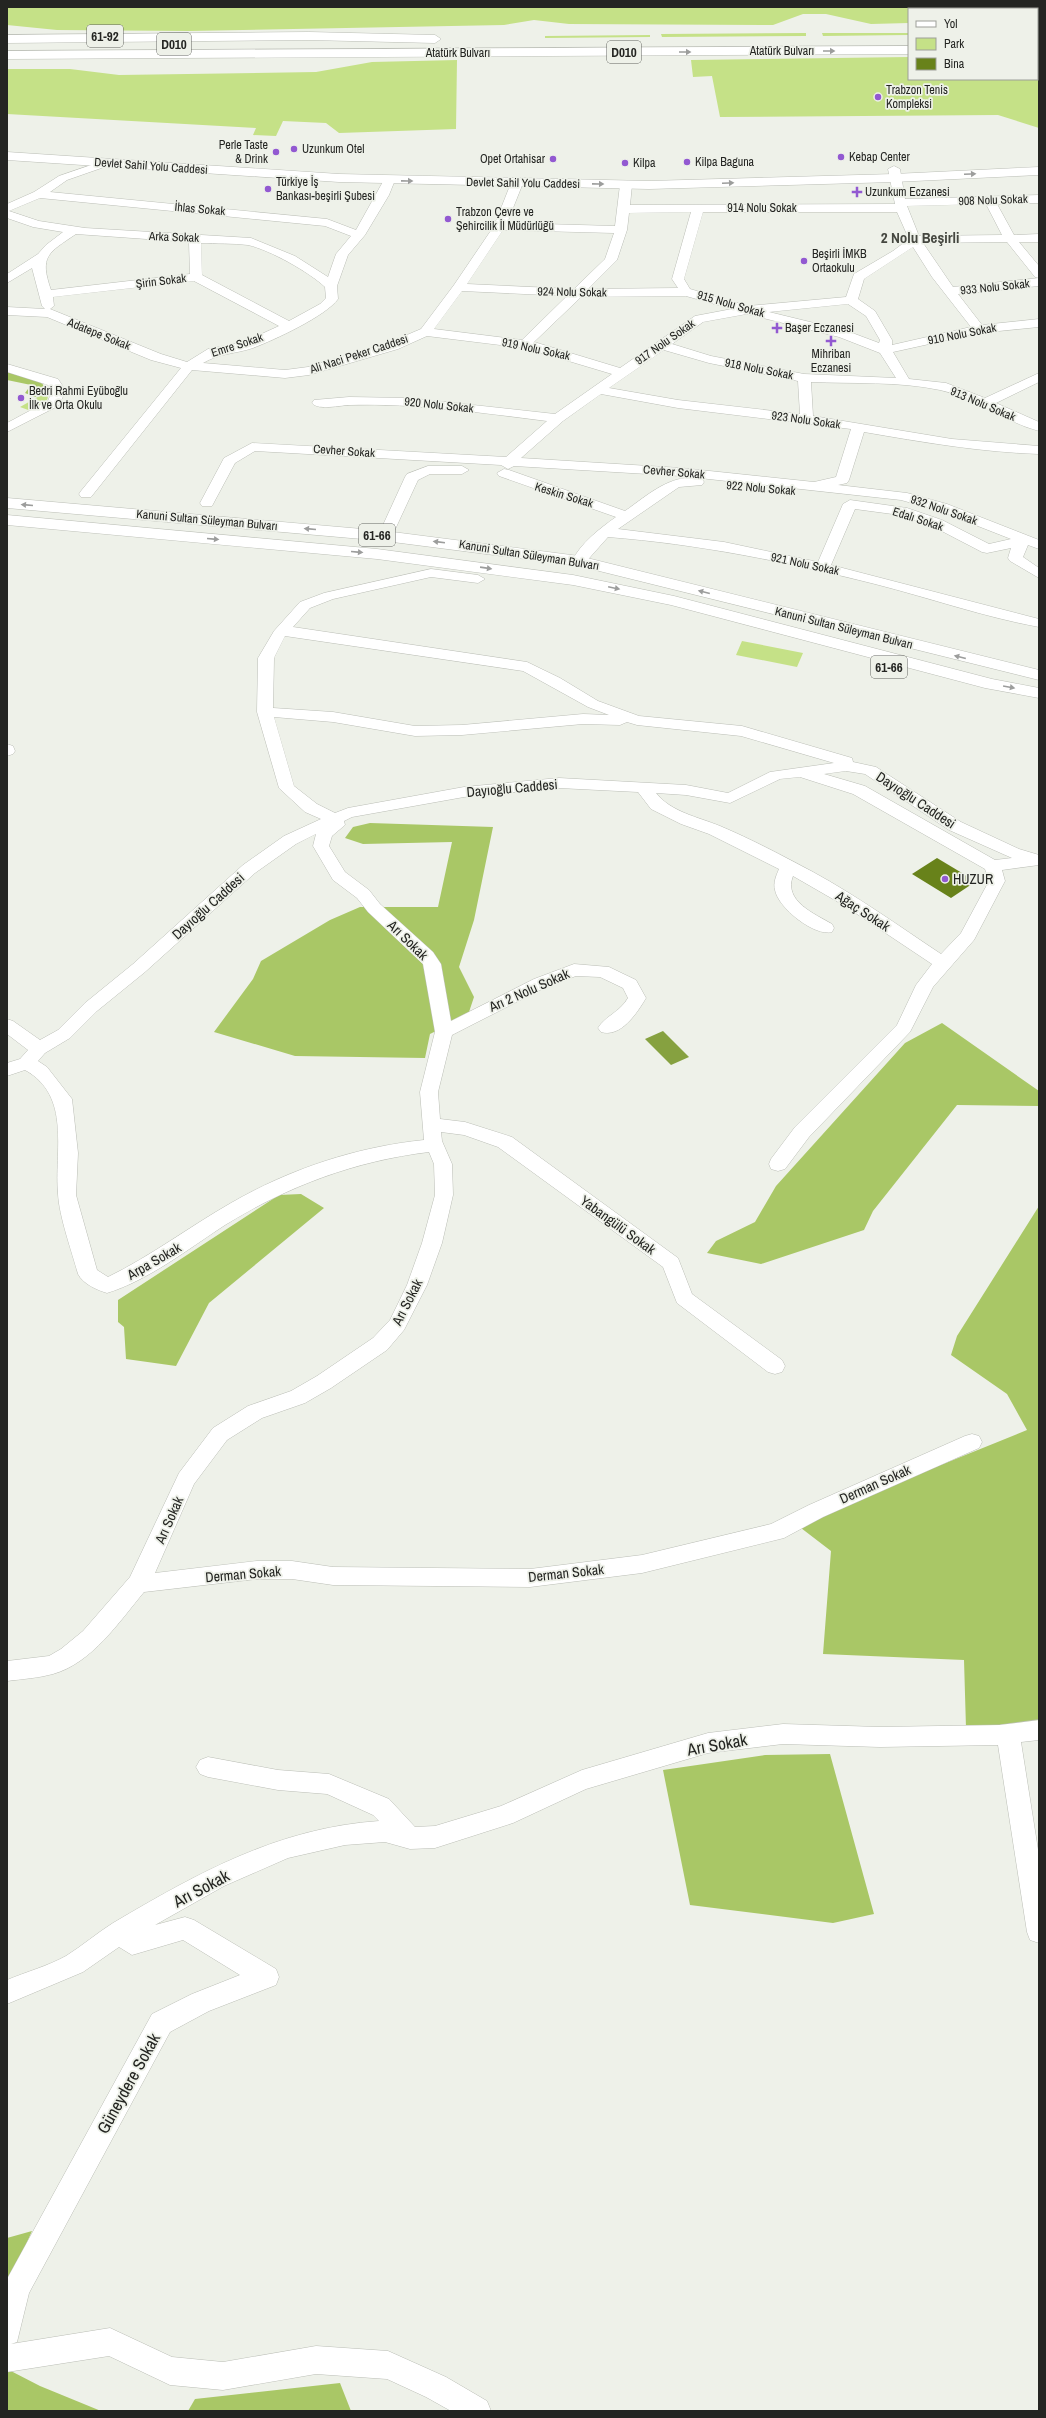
<svg xmlns="http://www.w3.org/2000/svg" width="1046" height="2418" viewBox="0 0 1046 2418" font-family="'Archivo Narrow',sans-serif">
<rect width="100%" height="100%" fill="#eef1e9"/>
<path fill="#c5e187" d="M 7,7 L 1039,7 L 1039,14 L 1037,14 L 1037,9 L 909,9 L 909,23 L 871,24 L 826,14 L 803,14 L 773,25 L 569,24 L 534,20 L 504,25 L 189,31 L 57,30 L 7,25 Z
M 806,33 L 806,36 L 662,37 L 661,34 Z
M 822,33 L 909,33 L 909,35 L 823,36 Z
M 650,35 L 650,37 L 545,38 L 545,36 Z
M 909,57 L 909,79 L 1037,79 L 1037,63 L 1039,63 L 1039,128 L 998,115 L 720,117 L 712,76 L 693,77 L 691,60 Z
M 457,60 L 456,129 L 339,133 L 326,123 L 283,121 L 276,136 L 253,135 L 256,128 L 7,114 L 7,69 L 70,69 L 119,75 L 316,72 L 372,62 Z
M 50,390 L 47,400 L 31,411 L 20,407 Z
M 742,641 L 803,653 L 797,667 L 736,655 Z"/>
<path fill="#a9c766" d="M 7,372 L 40,382 L 47,388 L 47,390 L 35,397 L 25,393 L 31,385 L 7,380 Z
M 370,823 L 493,827 L 474,920 L 459,967 L 474,997 L 468,1015 L 430,1034 L 425,1058 L 295,1056 L 214,1032 L 253,979 L 261,961 L 330,920 L 360,907 L 438,907 L 452,842 L 363,844 L 345,838 L 353,827 Z
M 942,1023 L 1039,1091 L 1039,1106 L 957,1105 L 873,1211 L 864,1230 L 761,1264 L 707,1253 L 716,1241 L 755,1222 L 776,1186 L 905,1043 Z
M 301,1194 L 324,1208 L 209,1303 L 176,1366 L 126,1359 L 124,1327 L 118,1322 L 118,1300 L 279,1195 Z
M 1039,1206 L 1039,1729 L 966,1728 L 964,1660 L 823,1654 L 831,1551 L 801,1528 L 874,1492 L 1027,1430 L 1007,1394 L 951,1355 L 957,1336 Z
M 830,1754 L 874,1914 L 833,1923 L 690,1905 L 663,1770 L 765,1755 Z
M 32,2231 L 7,2287 L 7,2238 Z
M 7,2369 L 40,2386 L 101,2411 L 7,2411 Z
M 340,2383 L 351,2411 L 188,2411 L 195,2399 Z"/>
<path fill="#86a140" d="M 663,1031 L 689,1057 L 671,1065 L 645,1039 Z"/>
<path fill="#68821a" d="M 937,858 L 962,873 L 975,882 L 951,898 L 912,874 Z"/>
<g fill="none" stroke-linecap="round" stroke-linejoin="round">
<defs>
<path id="minor" d="M 106,160 L 112,163 L 110,165 L 67,180 L 50,192 L 327,219 L 356,230 L 385,178 L 393,178 L 395,180 L 389,195 L 365,235 L 348,255 L 337,286 L 338,299 C 326,316 274,340 253,348 C 235,354 220,353 203,363 L 285,370 L 308,367 L 388,343 L 421,329 L 454,285 L 494,226 L 511,183 L 517,180 L 523,183 L 507,223 L 615,226 L 620,185 L 626,182 L 632,185 L 630,205 L 895,204 L 888,169 L 894,166 L 900,169 L 905,199 L 1039,195 L 1039,203 L 997,204 L 1014,235 L 1039,234 L 1039,242 L 1019,242 L 1039,266 L 1039,278 L 1035,277 L 1007,242 L 923,243 L 953,287 L 1039,278 L 1039,286 L 958,294 L 982,325 L 1039,319 L 1039,327 L 979,333 L 893,352 L 909,379 L 946,383 L 985,398 L 1039,373 L 1039,382 L 996,403 L 1039,422 L 1039,431 C 1004,422 975,397 940,390 C 898,381 853,384 811,382 L 813,416 L 952,439 L 1039,446 L 1039,454 C 980,452 922,442 864,432 L 849,480 L 847,483 L 838,485 L 907,493 L 947,504 L 1039,540 L 1039,549 L 1028,545 L 1023,557 L 1039,568 L 1039,578 L 1010,561 L 1008,558 L 1011,548 L 987,553 L 982,552 L 932,526 L 900,515 L 855,509 L 831,565 L 1039,619 L 1039,627 C 984,617 930,598 875,584 C 787,562 698,544 608,537 L 584,564 L 574,564 L 572,561 C 581,543 599,529 616,517 L 499,476 L 497,473 L 504,469 L 509,470 L 625,511 C 648,495 672,472 702,479 L 704,482 L 702,485 L 679,487 L 618,529 L 724,542 L 818,562 L 843,504 L 850,500 L 907,508 L 942,520 L 989,544 L 1011,539 L 937,510 L 901,500 L 681,476 L 514,466 L 508,469 L 501,465 L 255,451 L 235,463 L 212,506 L 202,506 L 200,503 L 224,458 L 252,443 L 506,457 L 547,421 C 482,413 416,403 350,405 C 341,405 318,411 312,403 L 314,400 L 349,397 L 409,398 L 555,414 L 612,374 L 525,348 L 427,336 L 398,349 L 309,375 L 285,378 L 192,370 L 91,497 L 81,497 L 79,494 L 81,491 L 181,368 L 151,360 L 47,317 L 7,315 L 7,307 L 45,309 L 42,306 L 32,268 L 7,283 L 7,274 L 38,254 L 46,245 L 63,232 L 33,227 L 7,218 L 7,204 L 34,192 L 59,176 ZM 40,198 L 325,226 L 351,236 L 336,254 L 328,277 L 295,256 L 251,238 L 85,228 L 39,221 L 9,211 ZM 986,204 L 1002,235 L 919,236 L 907,206 ZM 691,212 L 672,279 L 678,288 L 588,289 L 617,260 L 627,230 L 629,213 ZM 703,212 L 897,212 L 909,239 L 893,251 L 854,274 L 846,297 L 748,306 L 690,289 L 684,279 ZM 503,230 L 614,233 L 605,259 L 574,289 L 467,284 ZM 76,234 L 189,242 L 190,274 L 51,290 C 39,256 48,253 76,234 ZM 201,243 C 216,244 233,243 248,245 C 270,250 309,272 325,287 L 326,298 L 320,304 L 289,321 L 202,275 ZM 913,247 L 932,277 L 971,327 L 892,345 L 892,340 L 875,311 L 858,299 L 864,279 ZM 194,281 L 279,326 L 244,342 L 208,349 L 187,362 L 161,354 L 50,309 L 54,306 L 53,297 ZM 462,291 L 567,296 L 522,340 L 434,329 ZM 686,296 L 732,309 L 695,316 L 620,368 L 534,342 L 581,297 ZM 848,304 L 866,316 L 880,340 L 879,343 L 847,331 L 769,312 ZM 747,314 L 839,337 L 880,353 L 896,378 L 804,374 L 711,356 L 672,344 L 703,322 ZM 664,350 L 709,363 L 798,381 L 800,414 L 678,400 L 609,388 ZM 601,394 L 678,408 L 851,429 L 836,477 L 814,482 L 681,468 L 521,458 L 563,421 Z
M 7,364 L 58,379 L 66,391 L 58,406 L 7,432 L 7,423 L 48,401 L 52,391 L 48,385 L 7,372 Z
M 428,466 L 462,466 L 469,470 L 462,474 L 430,474 L 418,480 L 392,536 L 385,540 L 380,539 L 378,536 L 405,477 L 407,474 Z
M 431,569 L 478,575 L 485,579 L 478,583 L 431,577 L 333,599 L 310,608 L 293,627 L 527,662 L 560,678 L 598,701 L 639,716 L 742,726 L 852,758 L 853,762 L 876,767 L 961,822 L 1019,849 L 1039,855 L 1039,865 L 1002,870 L 1005,881 L 974,940 L 933,987 L 910,1032 L 809,1137 L 785,1169 L 778,1171 L 771,1169 L 769,1164 L 771,1159 L 795,1127 L 897,1025 L 916,985 L 932,964 L 845,906 L 793,876 C 783,901 815,914 832,924 L 834,928 L 832,932 C 815,937 778,908 775,890 C 773,883 776,876 779,869 L 709,834 L 681,824 L 651,809 L 638,792 L 559,788 L 464,797 L 352,817 L 344,821 L 345,825 L 332,836 L 329,846 L 345,872 L 369,890 L 380,904 L 433,952 L 441,964 L 451,1021 L 534,979 L 574,964 L 609,967 L 636,980 L 646,998 C 637,1013 621,1038 601,1032 L 598,1028 C 605,1016 619,1013 628,998 L 623,988 L 600,977 L 576,976 L 546,987 L 452,1035 L 438,1092 L 440,1119 L 465,1122 L 512,1137 L 678,1258 L 692,1294 L 782,1360 L 785,1366 L 782,1372 L 775,1374 L 768,1372 L 677,1303 L 663,1267 L 498,1147 L 464,1135 L 441,1132 L 442,1141 L 452,1164 L 453,1195 L 442,1243 L 427,1285 L 404,1330 L 387,1350 L 331,1388 L 305,1403 L 262,1418 L 227,1440 L 194,1484 L 155,1573 L 257,1561 L 292,1561 L 333,1567 L 530,1569 L 642,1555 L 771,1524 L 809,1505 L 965,1436 L 972,1434 L 979,1436 L 982,1442 L 979,1448 L 823,1517 L 784,1538 L 642,1573 L 530,1587 L 333,1585 L 292,1579 L 257,1579 L 144,1592 C 119,1622 92,1663 53,1674 C 39,1678 22,1679 7,1681 L 7,1661 L 49,1656 L 61,1649 L 83,1631 L 130,1577 L 179,1473 L 213,1428 L 248,1406 L 291,1391 L 317,1376 L 373,1338 L 390,1320 L 407,1285 L 422,1243 L 435,1195 L 434,1164 L 429,1152 C 355,1161 288,1186 225,1225 C 188,1249 149,1280 107,1293 C 97,1290 83,1284 78,1274 C 72,1252 59,1216 58,1194 C 54,1152 72,1096 25,1070 L 7,1076 L 7,1063 L 20,1059 L 28,1050 L 7,1034 L 7,1019 L 13,1021 L 40,1040 L 58,1030 L 85,1003 L 133,964 L 243,865 L 284,836 L 321,819 L 305,812 L 279,788 L 257,712 L 258,658 L 274,631 L 300,602 L 324,593 ZM 285,636 L 523,671 L 588,707 L 609,715 L 583,714 L 462,725 L 415,726 L 333,712 L 273,708 L 274,658 ZM 274,717 L 333,722 L 415,736 L 462,735 L 583,724 L 620,725 L 627,722 L 637,725 L 741,736 L 834,763 L 770,772 L 728,793 L 686,785 L 559,778 L 464,787 L 348,808 L 335,813 L 317,804 L 294,786 ZM 846,771 L 865,774 L 949,830 L 1012,858 L 995,860 L 865,786 L 824,774 ZM 800,777 L 853,794 L 985,869 L 989,881 L 961,933 L 941,954 C 899,926 857,896 813,872 C 783,856 751,839 720,826 C 698,817 671,812 656,793 L 686,795 L 730,803 L 780,779 ZM 316,834 L 313,846 L 333,880 L 357,898 L 368,912 L 423,964 L 435,1032 L 420,1092 L 424,1140 C 356,1147 290,1169 231,1203 C 189,1227 151,1256 108,1277 L 97,1270 L 76,1195 L 78,1153 L 72,1099 L 47,1067 L 38,1061 L 45,1053 L 70,1038 L 97,1011 L 145,972 L 255,873 L 296,844 Z
M 7,744 L 13,746 L 15,751 L 13,754 L 7,756 Z
M 1039,1720 L 1039,1740 L 1021,1742 L 1039,1856 L 1039,1943 L 1030,1940 L 1027,1932 L 998,1745 L 880,1747 L 783,1744 L 708,1753 L 586,1789 L 513,1823 L 435,1848 L 410,1849 L 385,1842 L 345,1845 L 288,1858 L 224,1886 L 155,1925 L 185,1917 L 194,1920 L 276,1969 L 279,1977 L 276,1985 L 209,2011 L 170,2032 L 29,2293 L 17,2342 L 11,2344 L 110,2328 L 172,2357 L 223,2362 L 316,2346 L 388,2351 L 446,2377 L 487,2401 L 491,2411 L 451,2411 L 426,2397 L 387,2379 L 316,2374 L 223,2390 L 170,2385 L 109,2356 L 7,2372 L 7,2279 L 152,2014 L 192,1994 L 240,1975 L 183,1940 L 132,1955 L 119,1947 L 83,1972 L 7,2004 L 7,1980 C 26,1972 48,1966 66,1956 C 82,1946 97,1933 113,1923 C 198,1873 278,1828 379,1821 L 373,1815 L 327,1794 L 278,1790 L 208,1777 L 200,1774 L 196,1767 L 200,1760 L 208,1757 L 278,1770 L 329,1774 L 389,1799 L 415,1827 L 435,1826 L 501,1806 L 582,1770 L 708,1733 L 783,1724 L 880,1727 L 999,1725 Z"/>
<path id="major" d="M 7,152 L 339,174 L 649,181 L 894,174 L 1039,167 L 1039,175 L 894,182 L 649,189 L 339,182 L 7,160 Z
M 7,498 L 385,531 L 579,556 L 1039,670 L 1039,680 L 579,566 L 385,541 L 7,508 Z
M 7,515 L 377,549 L 573,575 L 674,596 L 992,679 L 1039,688 L 1039,698 L 985,688 L 671,605 L 573,585 L 377,559 L 7,525 Z"/>
<path id="highway" d="M 309,32 L 435,35 L 441,39 L 435,43 L 309,40 L 7,43 L 7,35 Z
M 1037,45 L 1039,45 L 1039,53 L 1037,53 Z
M 909,46 L 909,54 L 7,59 L 7,51 Z"/>
</defs>
<use href="#minor" stroke="#bbbeb6" stroke-width="1"/>
<use href="#major" stroke="#bbbeb6" stroke-width="1"/>
<use href="#highway" stroke="#bbbeb6" stroke-width="1"/>
<use href="#minor" fill="#fff" fill-rule="evenodd"/>
<use href="#major" fill="#fff" fill-rule="evenodd"/>
<use href="#highway" fill="#fff" fill-rule="evenodd"/>
</g>
<defs><path id="oneway-solid" d="M-6-.8H1V-3.2L6.5 0L1 3.2V.8H-6Z"/></defs>
<g fill="#9c9d9c">
<use href="#oneway-solid" transform="translate(829 51)"/>
<use href="#oneway-solid" transform="translate(685 52)"/>
<use href="#oneway-solid" transform="translate(970 174) rotate(-3)"/>
<use href="#oneway-solid" transform="translate(407 181) rotate(1)"/>
<use href="#oneway-solid" transform="translate(728 183) rotate(-2)"/>
<use href="#oneway-solid" transform="translate(598 184) rotate(1)"/>
<use href="#oneway-solid" transform="translate(27 505) rotate(-175)"/>
<use href="#oneway-solid" transform="translate(310 529) rotate(-175)"/>
<use href="#oneway-solid" transform="translate(213 539) rotate(5)"/>
<use href="#oneway-solid" transform="translate(439 542) rotate(-173)"/>
<use href="#oneway-solid" transform="translate(357 552) rotate(5)"/>
<use href="#oneway-solid" transform="translate(486 568) rotate(8)"/>
<use href="#oneway-solid" transform="translate(614 588) rotate(12)"/>
<use href="#oneway-solid" transform="translate(704 592) rotate(-166)"/>
<use href="#oneway-solid" transform="translate(960 657) rotate(-166)"/>
<use href="#oneway-solid" transform="translate(1009 687) rotate(10)"/>
</g>
<g fill="#9259d1" stroke="#eef1e9" stroke-width="1.5">
<circle cx="878" cy="97" r="4"/>
<circle cx="294" cy="149" r="4"/>
<circle cx="276" cy="152" r="4"/>
<circle cx="841" cy="157" r="4"/>
<circle cx="553" cy="159" r="4"/>
<circle cx="687" cy="162" r="4"/>
<circle cx="625" cy="163" r="4"/>
<circle cx="268" cy="189" r="4"/>
<path d="M855 186h4v4h4v4h-4v4h-4v-4h-4v-4h4z"/>
<circle cx="448" cy="219" r="4"/>
<circle cx="804" cy="261" r="4"/>
<path d="M775 322h4v4h4v4h-4v4h-4v-4h-4v-4h4z"/>
<path d="M829 335h4v4h4v4h-4v4h-4v-4h-4v-4h4z"/>
<circle cx="21" cy="398" r="4"/>
<circle cx="945" cy="879" r="4"/>
</g>
<g text-anchor="middle" dominant-baseline="central" stroke-width="3.5" stroke-linejoin="round" paint-order="stroke">
<g font-size="12" fill="#242522" stroke="#eef1e9">
<text x="782" y="51">Atatürk Bulvarı</text>
<text x="458" y="53">Atatürk Bulvarı</text>
<text transform="translate(151 166) rotate(4)">Devlet Sahil Yolu Caddesi</text>
<text transform="translate(523 183) rotate(1)">Devlet Sahil Yolu Caddesi</text>
<text transform="translate(993 200) rotate(-2)">908 Nolu Sokak</text>
<text x="762" y="208">914 Nolu Sokak</text>
<text transform="translate(200 209) rotate(5)">İhlas Sokak</text>
<text transform="translate(174 237) rotate(2)">Arka Sokak</text>
<text transform="translate(161 281) rotate(-7)">Şirin Sokak</text>
<text transform="translate(995 287) rotate(-6)">933 Nolu Sokak</text>
<text transform="translate(572 292) rotate(1)">924 Nolu Sokak</text>
<text transform="translate(731 304) rotate(16)">915 Nolu Sokak</text>
<text transform="translate(99 334) rotate(22)">Adatepe Sokak</text>
<text transform="translate(962 334) rotate(-11)">910 Nolu Sokak</text>
<text transform="translate(665 342) rotate(-35)">917 Nolu Sokak</text>
<text transform="translate(237 345) rotate(-18)">Emre Sokak</text>
<text transform="translate(536 349) rotate(12)">919 Nolu Sokak</text>
<text transform="translate(359 354) rotate(-18)">Ali Naci Peker Caddesi</text>
<text transform="translate(759 369) rotate(11)">918 Nolu Sokak</text>
<text transform="translate(983 404) rotate(23)">913 Nolu Sokak</text>
<text transform="translate(439 405) rotate(6)">920 Nolu Sokak</text>
<text transform="translate(806 420) rotate(8)">923 Nolu Sokak</text>
<text transform="translate(344 451) rotate(4)">Cevher Sokak</text>
<text transform="translate(674 472) rotate(5)">Cevher Sokak</text>
<text transform="translate(761 488) rotate(5)">922 Nolu Sokak</text>
<text transform="translate(564 495) rotate(17)">Keskin Sokak</text>
<text transform="translate(944 510) rotate(19)">932 Nolu Sokak</text>
<text transform="translate(918 519) rotate(18)">Edalı Sokak</text>
<text transform="translate(207 520) rotate(5)">Kanuni Sultan Süleyman Bulvarı</text>
<text transform="translate(529 555) rotate(9)">Kanuni Sultan Süleyman Bulvarı</text>
<text transform="translate(805 564) rotate(12)">921 Nolu Sokak</text>
<text transform="translate(844 628) rotate(14)">Kanuni Sultan Süleyman Bulvarı</text>
</g>
<g font-size="12" fill="#242522" stroke="#eef1e9" text-anchor="start">
<text x="886" y="90">Trabzon Tenis<tspan x="886" dy="14">Kompleksi</tspan></text>
<text x="268" y="145" text-anchor="end">Perle Taste<tspan x="268" dy="14">&amp; Drink</tspan></text>
<text x="302" y="149">Uzunkum Otel</text>
<text x="849" y="157">Kebap Center</text>
<text x="545" y="159" text-anchor="end">Opet Ortahisar</text>
<text x="695" y="162">Kilpa Baguna</text>
<text x="633" y="163">Kilpa</text>
<text x="276" y="182">Türkiye İş<tspan x="276" dy="14">Bankası-beşirli Şubesi</tspan></text>
<text x="865" y="192">Uzunkum Eczanesi</text>
<text x="456" y="212">Trabzon Çevre ve<tspan x="456" dy="14">Şehircilik İl Müdürlüğü</tspan></text>
<text x="812" y="254">Beşirli İMKB<tspan x="812" dy="14">Ortaokulu</tspan></text>
<text x="785" y="328">Başer Eczanesi</text>
<text x="831" y="354" text-anchor="middle">Mihriban<tspan x="831" dy="14">Eczanesi</tspan></text>
<text x="29" y="391">Bedri Rahmi Eyüboğlu<tspan x="29" dy="14">İlk ve Orta Okulu</tspan></text>
</g>
<g fill="#eef1e9" stroke="#61625e" stroke-width="1">
<rect x="87" y="25" width="36" height="22" rx="3"/>
<rect x="157" y="33" width="34" height="22" rx="3"/>
<rect x="607" y="41" width="34" height="22" rx="3"/>
<rect x="359" y="524" width="36" height="22" rx="3"/>
<rect x="871" y="656" width="36" height="22" rx="3"/>
</g>
<g font-size="13" font-weight="bold" fill="#242522">
<text x="105" y="36">61-92</text>
<text x="174" y="44">D010</text>
<text x="624" y="52">D010</text>
<text x="377" y="535">61-66</text>
<text x="889" y="667">61-66</text>
</g>
<g font-size="14" fill="#242522" stroke="#eef1e9">
<text transform="translate(512 788) rotate(-5)">Dayıoğlu Caddesi</text>
<text transform="translate(916 800) rotate(33)">Dayıoğlu Caddesi</text>
<text transform="translate(208 906) rotate(-42)">Dayıoğlu Caddesi</text>
<text transform="translate(863 911) rotate(33)">Ağaç Sokak</text>
<text transform="translate(408 940) rotate(44)">Arı Sokak</text>
<text transform="translate(529 990) rotate(-24)">Arı 2 Nolu Sokak</text>
<text transform="translate(618 1225) rotate(36)">Yabangülü Sokak</text>
<text transform="translate(154 1261) rotate(-30)">Arpa Sokak</text>
<text transform="translate(407 1302) rotate(-63)">Arı Sokak</text>
<text transform="translate(875 1484) rotate(-24)">Derman Sokak</text>
<text transform="translate(169 1520) rotate(-66)">Arı Sokak</text>
<text transform="translate(566 1573) rotate(-6)">Derman Sokak</text>
<text transform="translate(243 1574) rotate(-5)">Derman Sokak</text>
</g>
<g font-size="14" fill="#242522" stroke="#eef1e9" text-anchor="start">
<text x="953" y="879">HUZUR</text>
</g>
<g font-size="15" font-weight="bold" fill="#454740" stroke="#eef1e9">
<text x="920" y="237">2 Nolu Beşirli</text>
</g>
<g font-size="17" fill="#242522" stroke="#eef1e9">
<text transform="translate(717 1744) rotate(-10)">Arı Sokak</text>
<text transform="translate(201 1888) rotate(-28)">Arı Sokak</text>
<text transform="translate(128 2083) rotate(-61)">Güneydere Sokak</text>
</g>
</g>
<rect width="1046" height="2418" fill="none" stroke="#242522" stroke-width="16"/>
<rect x="908" y="8" width="130" height="72" fill="#eef1e9" stroke="#9d9f99"/>
<rect x="916" y="21" width="20" height="6" fill="#ffffff" stroke="#9d9f99"/>
<text x="944" y="28" font-size="12" fill="#242522">Yol</text>
<rect x="916" y="38" width="20" height="12" fill="#c5e187" stroke="#9d9f99"/>
<text x="944" y="48" font-size="12" fill="#242522">Park</text>
<rect x="916" y="58" width="20" height="12" fill="#68821a" stroke="#9d9f99"/>
<text x="944" y="68" font-size="12" fill="#242522">Bina</text>
</svg>
